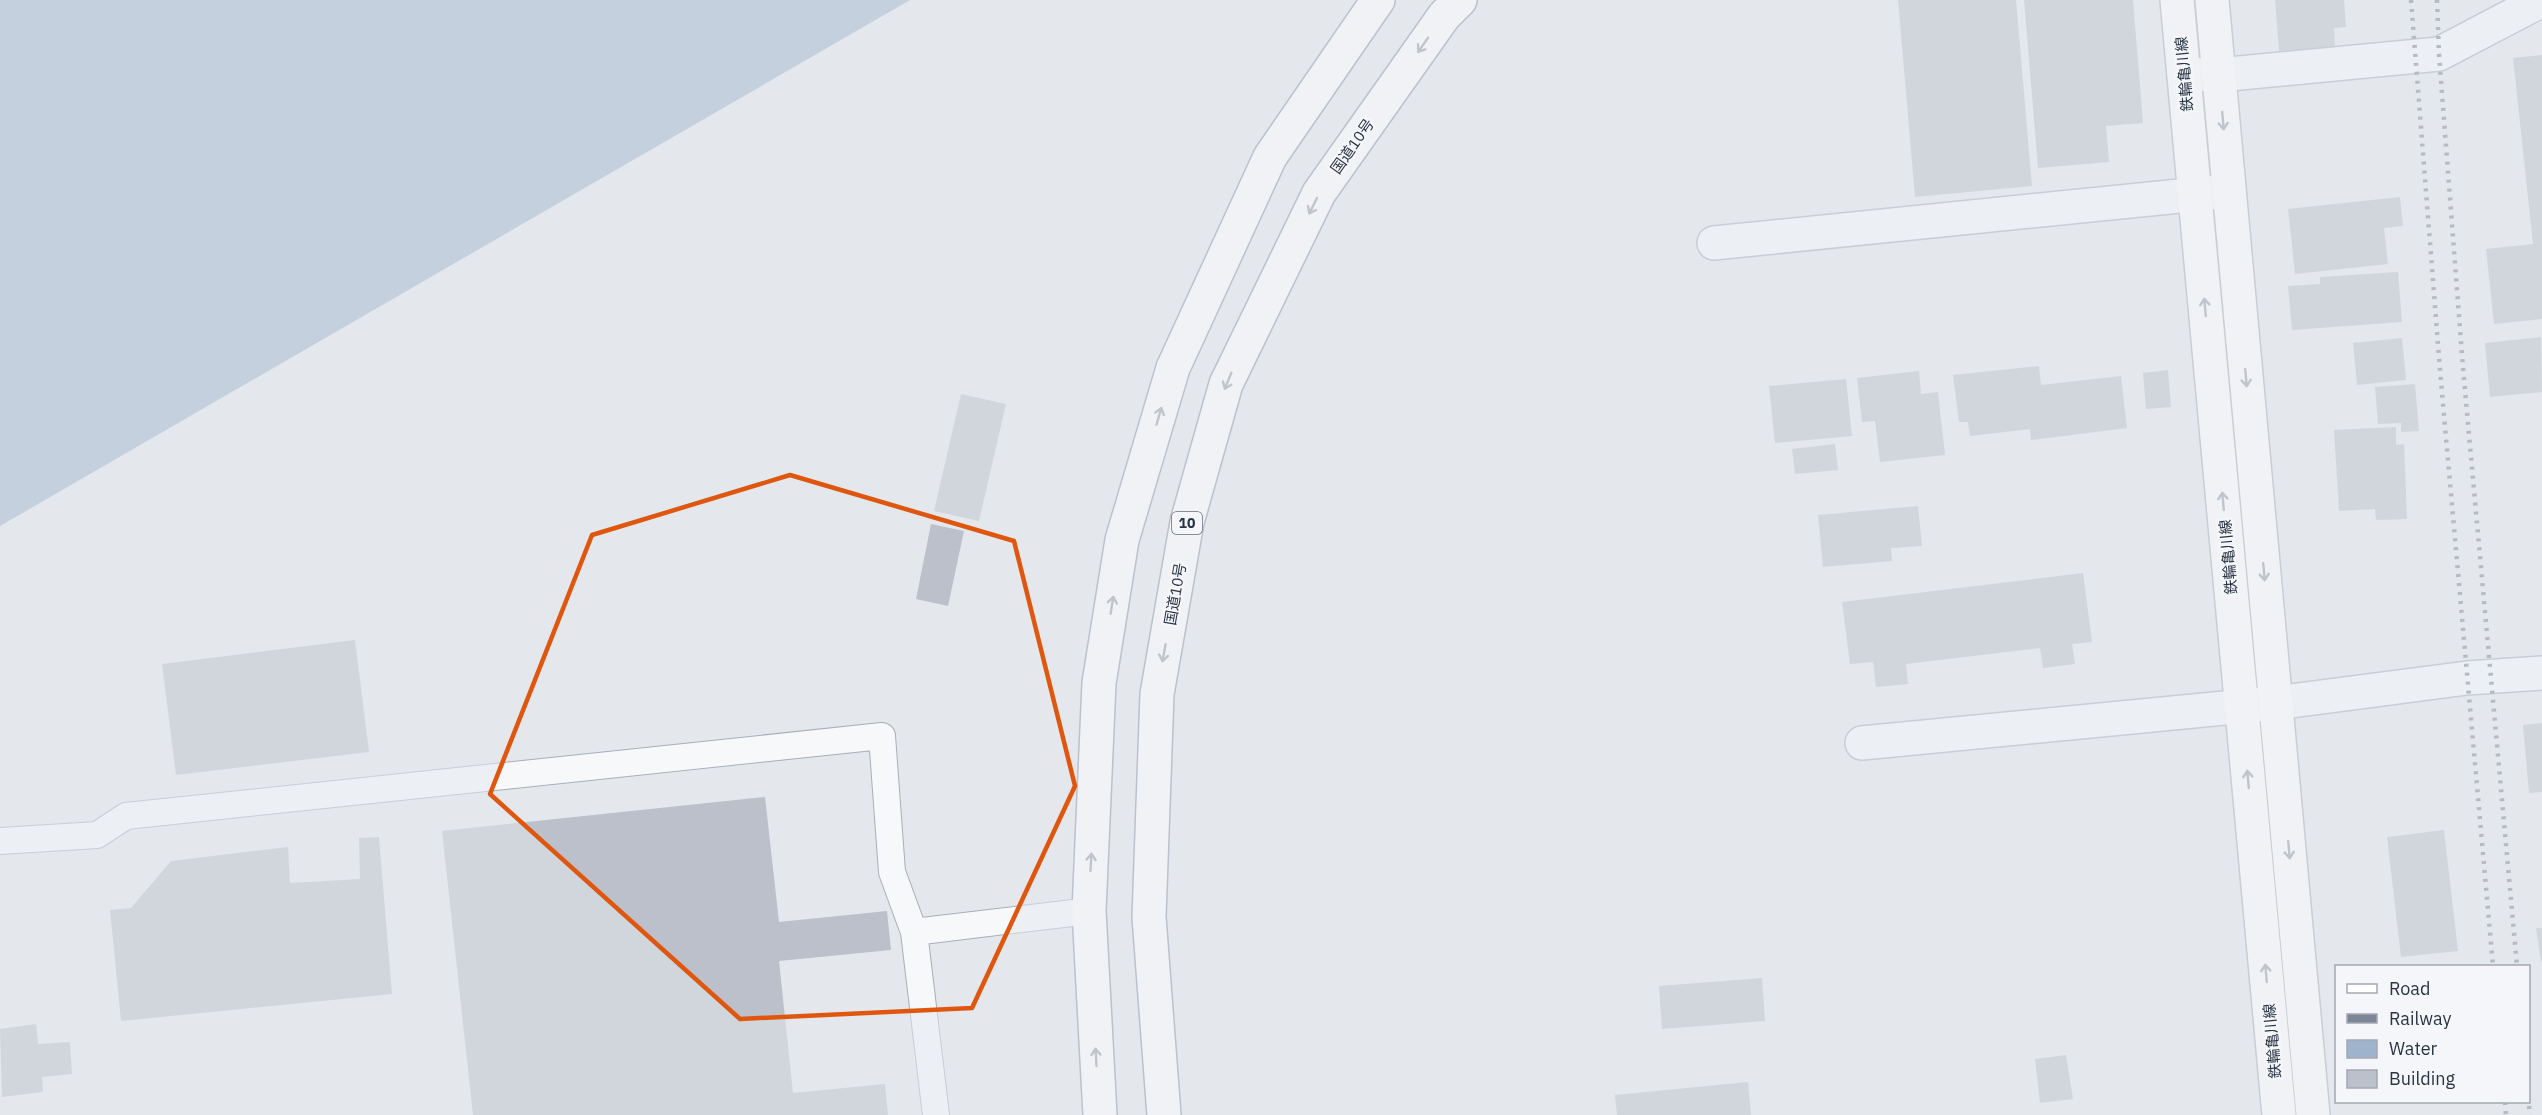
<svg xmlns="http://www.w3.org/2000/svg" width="2542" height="1115" viewBox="0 0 2542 1115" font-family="'IBM Plex Sans','Noto Sans JP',sans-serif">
<rect width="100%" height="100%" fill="#e4e7ec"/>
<path fill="#9fb4cc" d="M 0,0 L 910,0 L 0,526 Z"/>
<path fill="#bbc0ca" d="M 1898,0 L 2016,0 L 2032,186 L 1915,197 Z
M 2024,0 L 2133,0 L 2143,123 L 2106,126 L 2109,162 L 2038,168 Z
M 2275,0 L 2344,0 L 2346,27 L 2334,28 L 2335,47 L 2279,51 Z
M 2542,55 L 2542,319 L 2494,324 L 2486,249 L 2533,244 L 2513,58 Z
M 2400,197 L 2403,226 L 2384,228 L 2388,264 L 2295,274 L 2288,209 Z
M 2398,272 L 2402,322 L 2292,330 L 2288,286 L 2320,284 L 2320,277 Z
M 2541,337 L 2542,392 L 2490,397 L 2485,343 Z
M 2402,338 L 2406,380 L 2357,385 L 2353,343 Z
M 2039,366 L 2041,385 L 2121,376 L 2127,428 L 2031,440 L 2030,429 L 1970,436 L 1968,422 L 1959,422 L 1953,375 Z
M 2168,370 L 2171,407 L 2146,409 L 2143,373 Z
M 1919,371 L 1921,394 L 1938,392 L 1945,455 L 1880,462 L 1875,421 L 1862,422 L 1857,378 Z
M 1846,379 L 1852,436 L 1775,443 L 1769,386 Z
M 2415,384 L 2419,431 L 2401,432 L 2401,423 L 2378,424 L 2375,387 Z
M 961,394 L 1006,404 L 979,521 L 934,511 Z
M 2396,427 L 2396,445 L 2404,444 L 2407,519 L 2376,520 L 2375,509 L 2339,511 L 2334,430 Z
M 1835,444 L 1838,470 L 1795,474 L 1792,449 Z
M 1918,506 L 1922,546 L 1891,548 L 1892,561 L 1823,567 L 1818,515 Z
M 931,524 L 964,531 L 948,606 L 916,599 Z
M 2083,573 L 2092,642 L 2072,644 L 2075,664 L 2043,668 L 2040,648 L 1906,664 L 1908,684 L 1876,687 L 1873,662 L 1850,664 L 1842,602 Z
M 355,640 L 369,752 L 176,775 L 162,664 Z
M 2542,723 L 2542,792 L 2529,793 L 2523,725 Z
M 765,797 L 779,922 L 887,911 L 891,950 L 779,961 L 793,1093 L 885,1084 L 888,1115 L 473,1115 L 442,831 Z
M 2444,830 L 2458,951 L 2401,957 L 2387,837 Z
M 379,837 L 392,994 L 121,1021 L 110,910 L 131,908 L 171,861 L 288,847 L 290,883 L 360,879 L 359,838 Z
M 2536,928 L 2542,928 L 2542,962 L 2541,962 Z
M 1762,978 L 1765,1021 L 1662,1029 L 1659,986 Z
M 36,1024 L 38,1044 L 70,1042 L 72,1074 L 42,1077 L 43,1092 L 2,1097 L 0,1029 Z
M 2066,1055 L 2073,1099 L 2040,1103 L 2035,1059 Z
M 1748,1082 L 1751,1115 L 1617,1115 L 1615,1095 Z"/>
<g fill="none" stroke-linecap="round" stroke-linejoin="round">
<defs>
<path id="service" d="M 0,841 L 97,835 L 126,816 L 882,736 L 892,872 L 914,932 L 936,1115
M 914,932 L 1089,911"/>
<path id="minor" d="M 2184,74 L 2219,75 L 2439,54 L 2542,0
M 1714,243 L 2229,191
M 1862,743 L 2276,703 L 2467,678 L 2542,673"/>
<path id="secondary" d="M 2177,0 L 2279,1115
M 2212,0 L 2313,1115"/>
<path id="trunk" d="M 1100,1115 L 1089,911 L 1099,683 L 1122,540 L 1173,368 L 1270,157 L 1378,0
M 1164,1115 L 1149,917 L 1157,694 L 1187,522 L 1226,384 L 1319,193 L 1444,16 L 1460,0"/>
</defs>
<use href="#service" stroke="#a9aeb7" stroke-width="28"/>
<use href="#minor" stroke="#a9aeb7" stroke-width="36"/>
<use href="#secondary" stroke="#a9aeb7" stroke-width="36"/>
<use href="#trunk" stroke="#8b94a3" stroke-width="36"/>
<use href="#service" stroke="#f7f8fa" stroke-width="26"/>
<use href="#minor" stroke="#f7f8fa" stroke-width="33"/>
<use href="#secondary" stroke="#fff" stroke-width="33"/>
<use href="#trunk" stroke="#fff" stroke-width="33"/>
<path stroke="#7d8696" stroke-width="4.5" stroke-dasharray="3 6" stroke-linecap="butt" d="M 2411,0 L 2440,370 L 2493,966
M 2437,0 L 2439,54 L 2463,368 L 2517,966
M 2528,1097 L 2530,1115
M 2505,1102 L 2506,1115"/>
</g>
<defs><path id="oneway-shaft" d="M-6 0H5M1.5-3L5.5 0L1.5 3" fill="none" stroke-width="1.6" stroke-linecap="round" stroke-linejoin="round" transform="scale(1.5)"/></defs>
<g stroke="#959aa2">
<use href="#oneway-shaft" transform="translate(1423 45) rotate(125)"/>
<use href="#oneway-shaft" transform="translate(2223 121) rotate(85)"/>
<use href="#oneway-shaft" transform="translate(1313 206) rotate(116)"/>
<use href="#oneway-shaft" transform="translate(2205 307) rotate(-95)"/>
<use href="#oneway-shaft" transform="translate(2246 378) rotate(85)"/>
<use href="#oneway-shaft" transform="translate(1228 381) rotate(112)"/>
<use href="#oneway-shaft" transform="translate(1159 416) rotate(-74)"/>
<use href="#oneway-shaft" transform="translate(2223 501) rotate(-95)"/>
<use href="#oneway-shaft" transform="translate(2264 572) rotate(85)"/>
<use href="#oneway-shaft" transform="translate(1112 605) rotate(-81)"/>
<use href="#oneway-shaft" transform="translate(1164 653) rotate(100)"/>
<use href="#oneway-shaft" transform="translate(2248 779) rotate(-95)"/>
<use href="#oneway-shaft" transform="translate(2289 850) rotate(85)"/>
<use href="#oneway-shaft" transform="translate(1091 862) rotate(-87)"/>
<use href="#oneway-shaft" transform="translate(2266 973) rotate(-95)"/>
<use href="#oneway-shaft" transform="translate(1096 1057) rotate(-93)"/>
</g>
<path d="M0 0H2542V1115H0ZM 790,475 L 1014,541 L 1075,786 L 972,1008 L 740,1019 L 490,794 L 592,535 Z" fill="#e4e7ec" fill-opacity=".55" fill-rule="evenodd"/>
<path fill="none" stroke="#df570f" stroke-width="4.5" stroke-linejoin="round" d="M 790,475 L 1014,541 L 1075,786 L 972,1008 L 740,1019 L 490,794 L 592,535 Z"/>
<g text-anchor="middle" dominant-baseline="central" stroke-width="5" stroke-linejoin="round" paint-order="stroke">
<rect fill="#f4f6f9" stroke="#676e7b" stroke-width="1.5" x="1172" y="512" width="30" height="22" rx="4.5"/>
<g font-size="14" font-weight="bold" fill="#2b3445">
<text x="1187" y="523">10</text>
</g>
<g font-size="15" fill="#2b3445" stroke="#f4f6f9">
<text transform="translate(2184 74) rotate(-95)">鉄輪亀川線</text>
<text transform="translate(1352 146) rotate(-55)">国道10号</text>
<text transform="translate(2228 557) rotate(-95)">鉄輪亀川線</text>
<text transform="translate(1175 594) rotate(-80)">国道10号</text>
<text transform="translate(2272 1041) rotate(-95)">鉄輪亀川線</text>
</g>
</g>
<rect x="2335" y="965" width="195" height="138" fill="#f4f6f9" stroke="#a4a8b1" stroke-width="1.5"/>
<rect x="2347" y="984" width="30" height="9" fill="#ffffff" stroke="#a4a8b1" stroke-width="1.5"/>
<text x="2389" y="995" font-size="18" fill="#2b3445">Road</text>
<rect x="2347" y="1014" width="30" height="9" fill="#7d8696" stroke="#a4a8b1" stroke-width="1.5"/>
<text x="2389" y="1025" font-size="18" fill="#2b3445">Railway</text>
<rect x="2347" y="1040" width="30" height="18" fill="#9fb4cc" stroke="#a4a8b1" stroke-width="1.5"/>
<text x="2389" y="1055" font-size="18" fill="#2b3445">Water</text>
<rect x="2347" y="1070" width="30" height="18" fill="#bbc0ca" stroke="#a4a8b1" stroke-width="1.5"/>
<text x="2389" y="1085" font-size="18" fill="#2b3445">Building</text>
</svg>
